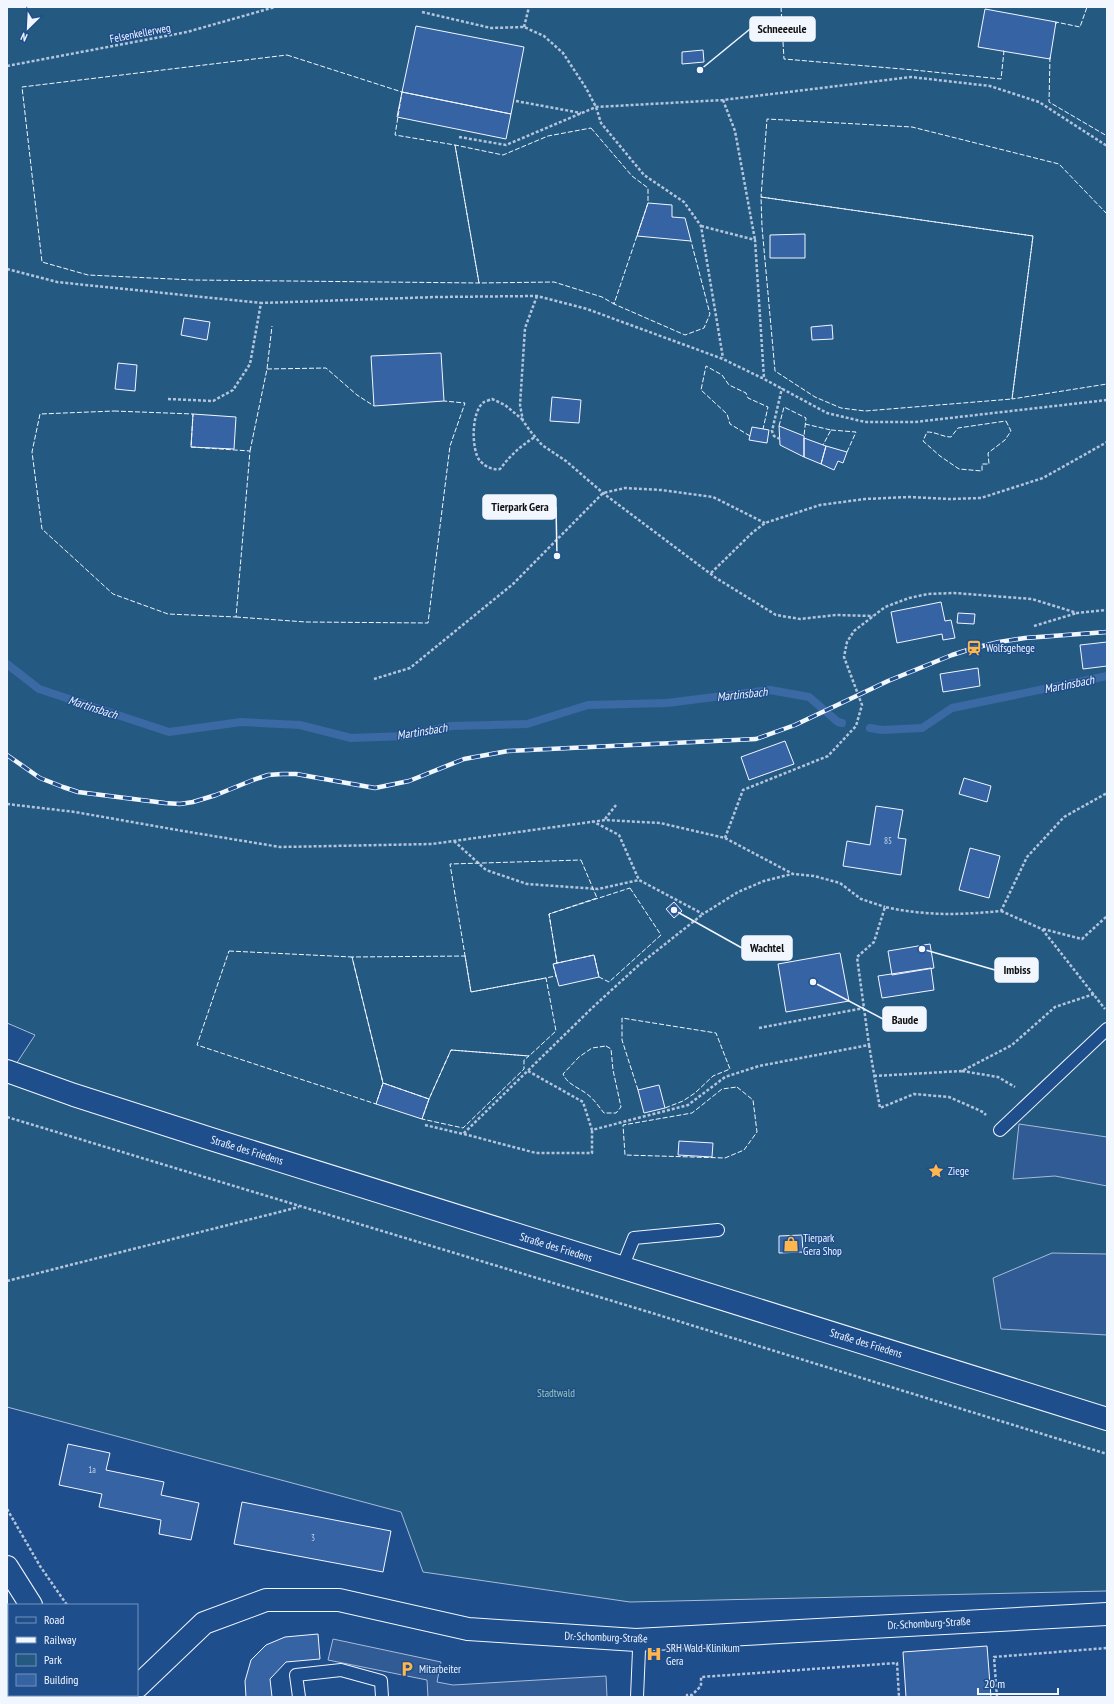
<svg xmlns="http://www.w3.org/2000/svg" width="1114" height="1704" viewBox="0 0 1114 1704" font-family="'PT Sans Narrow',sans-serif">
<rect width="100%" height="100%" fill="#1f4e8c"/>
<path fill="#245a82" stroke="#a8bbd7" d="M 7,7 L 1107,7 L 1107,1591 L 630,1602 L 423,1572 L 401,1512 L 7,1407 L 7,1078 L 35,1035 L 7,1023 Z
M 7,1646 L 9,1649 L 9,1695 L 43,1695 L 45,1697 L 7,1697 Z"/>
<path fill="#305b95" stroke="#a8bbd7" d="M 1019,1124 L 1107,1137 L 1107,1186 L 1055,1176 L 1013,1179 Z
M 1052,1253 L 1107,1254 L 1107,1335 L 1001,1329 L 993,1278 Z
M 333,1639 L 441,1662 L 437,1682 L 453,1685 L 606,1676 L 607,1697 L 428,1697 L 427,1680 L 328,1660 Z"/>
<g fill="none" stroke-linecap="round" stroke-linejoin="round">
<path stroke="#3b69a3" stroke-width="8" d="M 7,664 L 39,689 L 169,732 L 241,722 L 300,725 L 351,738 L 406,736 L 451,726 L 527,724 L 588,705 L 667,703 L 770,690 L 809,697 L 838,722 L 842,723
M 870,728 L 882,730 L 922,728 L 952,708 L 1107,676"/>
</g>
<path fill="#3563a3" stroke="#f2f6ff" d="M 985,9 L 1056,22 L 1050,59 L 978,47 Z
M 416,26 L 524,47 L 511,114 L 402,92 Z
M 703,50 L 704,62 L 682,64 L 682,52 Z
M 402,92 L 511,114 L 506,139 L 397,117 Z
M 648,203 L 672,205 L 672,217 L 685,218 L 691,241 L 637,236 Z
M 805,234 L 805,258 L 770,258 L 770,235 Z
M 184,318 L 210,322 L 207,340 L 181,335 Z
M 832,325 L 833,339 L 812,340 L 811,327 Z
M 441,353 L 444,401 L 374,406 L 371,356 Z
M 118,363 L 137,365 L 135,391 L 115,389 Z
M 552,397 L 581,400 L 579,423 L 550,421 Z
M 193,414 L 236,417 L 234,449 L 191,447 Z
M 779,426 L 804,436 L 804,457 L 780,445 Z
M 752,427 L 769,430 L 767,443 L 749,440 Z
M 804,438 L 826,446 L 821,464 L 804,457 Z
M 826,446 L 847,452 L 843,463 L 838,461 L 834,470 L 821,464 Z
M 941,602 L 945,621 L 951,620 L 955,638 L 943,640 L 942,634 L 897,643 L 891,612 Z
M 958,613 L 975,614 L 974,624 L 957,623 Z
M 1107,642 L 1107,666 L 1083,669 L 1080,645 Z
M 978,668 L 980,686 L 943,692 L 940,674 Z
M 785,741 L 794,764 L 749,780 L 741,757 Z
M 964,778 L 991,786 L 987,802 L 959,794 Z
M 876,806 L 903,810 L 898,838 L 906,839 L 901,875 L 843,866 L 847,841 L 870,845 Z
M 970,848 L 1000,856 L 989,898 L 959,890 Z
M 674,902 L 682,911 L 674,918 L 666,909 Z
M 930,944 L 934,968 L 892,975 L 888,951 Z
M 840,953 L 849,1001 L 786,1012 L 778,964 Z
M 594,955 L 599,977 L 559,986 L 553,964 Z
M 931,968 L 934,990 L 882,998 L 878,976 Z
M 383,1083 L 429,1099 L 422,1119 L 376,1104 Z
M 659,1085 L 665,1108 L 644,1113 L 638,1090 Z
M 679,1141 L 713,1143 L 712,1157 L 678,1155 Z
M 802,1235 L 803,1252 L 779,1253 L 779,1236 Z
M 68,1444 L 110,1453 L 106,1470 L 164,1482 L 161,1495 L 199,1503 L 191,1540 L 159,1534 L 161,1520 L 99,1507 L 102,1494 L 59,1485 Z
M 242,1502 L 391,1531 L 383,1572 L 234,1544 Z
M 318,1634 L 320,1659 L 286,1662 L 270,1679 L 272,1697 L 246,1697 L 245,1681 L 251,1660 L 266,1645 L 285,1637 Z
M 987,1646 L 991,1697 L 906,1697 L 903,1652 Z"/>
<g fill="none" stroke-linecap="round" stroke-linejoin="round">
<defs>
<path id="service" d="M 1000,1130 L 1107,1029
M 622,1268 L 634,1238 L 718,1230
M 636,1640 L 639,1650 L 637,1697
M 299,1697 L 296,1675 L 341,1670 L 381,1681 L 382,1697"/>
<path id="minor" d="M 137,1687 L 204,1623 L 266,1600 L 339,1600 L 468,1629 L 636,1640 L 1107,1614"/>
<path id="tertiary" d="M 7,1567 L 31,1605
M 100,1695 L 101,1697"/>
<path id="secondary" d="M 7,1071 L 74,1095 L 211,1139 L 1107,1419"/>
</defs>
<use href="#service" stroke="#f2f6ff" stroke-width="14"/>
<use href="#minor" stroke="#f2f6ff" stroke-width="24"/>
<use href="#tertiary" stroke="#f2f6ff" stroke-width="24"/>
<use href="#secondary" stroke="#f2f6ff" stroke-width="24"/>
<path stroke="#b3c4dc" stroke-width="2.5" stroke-dasharray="3 2" stroke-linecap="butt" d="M 422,12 L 491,28 L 524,27 L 544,36 L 563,53 L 586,88 L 596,107 L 601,123 L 644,175 L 684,202 L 701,226 L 723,358
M 524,27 L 529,7
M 7,66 L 187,32 L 275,7
M 723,100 L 735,131 L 755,240
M 516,101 L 581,113
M 459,137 L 506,145 L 596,107 L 723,100 L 911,77 L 990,86 L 1039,102 L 1107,146
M 701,226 L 755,240 L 764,378
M 7,269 L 57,282 L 261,303
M 537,296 L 525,328 L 520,405 L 523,421 L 531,432 L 542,445 L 566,461 L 603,493 L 716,578 L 776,615 L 800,619 L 836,615 L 873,616
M 168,399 L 213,401 L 233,390 L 250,364 L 261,303 L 436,297 L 537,296 L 587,309 L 723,359 L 764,379 L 827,413 L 865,422 L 915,422 L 1107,400
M 523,420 L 505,405 L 492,399 C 490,400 486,401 484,402 C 471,411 471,450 480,461 C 486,467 492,470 500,469 C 510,456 520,446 535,437
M 780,439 L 774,436 L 772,431 L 782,388
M 711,573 L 753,532 L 765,523 L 820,505 L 865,499 L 909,497 L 950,499 L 981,498 L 1043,478 L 1107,442
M 1034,626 L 1077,613
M 374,679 L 410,668 L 513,584 L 603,493 L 625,488 L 661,490 L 713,497 L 765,523
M 7,804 L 75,812 L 183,831 L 280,847 L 432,844 L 605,820 L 660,823 L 725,838 L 793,874 L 814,876 L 840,883 L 861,899 L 885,907
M 605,819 L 616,805
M 592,821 L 619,835 L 639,880 L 703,914 L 738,892 L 764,881 L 792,874
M 725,838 L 743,790 L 828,756 L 856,726 L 862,705 L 844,657 L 847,642 L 854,631 L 885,607 L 909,598 L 928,594 L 954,593 L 1032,599 L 1077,613 L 1107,610
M 454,841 L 486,870 L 527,884 L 598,889 L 639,880
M 1001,911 L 1042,929 L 1105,1009
M 1043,929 L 1082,939 L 1107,916
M 759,1028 L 864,1008
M 869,1045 L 880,1108 L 914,1094 L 949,1097 L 983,1112 L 986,1115
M 528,1071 L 583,1102 L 592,1130 L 688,1105 L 725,1077 L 759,1066 L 869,1045 L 857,957 L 874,942 L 885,907 C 927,916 959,915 1001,911 L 1027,857 L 1064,817 L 1107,793
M 962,1071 L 998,1077 L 1015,1087
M 874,1076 L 962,1071 L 1012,1045 L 1055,1007 L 1094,994
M 7,1117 L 652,1313 L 1107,1454
M 425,1125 L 463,1134 L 592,1008 L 640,964 L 703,914
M 464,1134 L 536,1153 L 592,1153 L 592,1130
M 7,1281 L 299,1207
M 7,1509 L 40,1566 L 67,1605
M 687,1697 L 687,1695 L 692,1695 L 701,1686 L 701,1677 L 897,1663 L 899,1697
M 997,1697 L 994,1657 L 1107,1648"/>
<use href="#service" stroke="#1f4e8c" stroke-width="12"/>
<use href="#minor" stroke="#1f4e8c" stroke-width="22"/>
<use href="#tertiary" stroke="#1f4e8c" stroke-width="22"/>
<use href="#secondary" stroke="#1f4e8c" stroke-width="22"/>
<defs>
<path id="rail" d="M 7,755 L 40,778 L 63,787 L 78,792 L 165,803 L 180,804 L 193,802 L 216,795 L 253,780 L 268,775 L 282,774 L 296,774 L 375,788 L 409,781 L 464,759 L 508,751 L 756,739 L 795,725 L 888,681 L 952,655 L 974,648 L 999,642 L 1025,638 L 1107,632"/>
</defs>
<use href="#rail" stroke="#f2f6ff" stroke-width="4.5"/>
<use href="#rail" stroke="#1f4e8c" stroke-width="3" stroke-dasharray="9" stroke-linecap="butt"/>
<path stroke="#f2f6ff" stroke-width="1" stroke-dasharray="5 2" stroke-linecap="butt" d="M 781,7 L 784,59 L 914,70 L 1001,79 L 1004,51 L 1002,51
M 1056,24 L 1056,22 L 1080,27 L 1087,7
M 287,55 L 402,92 L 395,135 L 455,145 L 479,283 L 193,280 L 88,275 L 42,262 L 22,87 Z
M 1050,57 L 1049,102 L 1107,136
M 591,128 L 632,176 L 648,188 L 648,203 L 614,304 L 602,297 L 554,282 L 479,283 L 455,145 L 503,155 L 548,136 Z
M 761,197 L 1033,236 L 1012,399 L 865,411 L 841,408 L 815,397 L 775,371 L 762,227 Z
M 1107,214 L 1059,164 L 912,127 L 767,119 L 761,197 L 1033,236 L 1012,399 L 1107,384
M 614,302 L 614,304 L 685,335 L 704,328 L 710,314 L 691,241
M 267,369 L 326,368 L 357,395 L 374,406
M 114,411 L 193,414 L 191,447 L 250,451 L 236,617 L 168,614 L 113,594 L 42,529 L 32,452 L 40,414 Z
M 1006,421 L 1011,431 L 1005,440 L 988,453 L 989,464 L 982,464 L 982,471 L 959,469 L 940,456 L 923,441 L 927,432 C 937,432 942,437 951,437 L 958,428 Z
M 805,424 L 831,430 L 823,445
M 779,426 L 784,407 L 806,418 L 804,436
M 831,430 L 856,432 L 847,452
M 750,436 L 730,424 L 727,414 L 701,390 L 706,366 L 722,375 L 729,385 L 746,393 L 748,398 L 768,407 L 763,429
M 250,451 L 267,369 L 272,326
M 236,617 L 306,622 L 428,623 L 450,446 L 465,403 L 444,401
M 581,860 L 597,898 L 549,914 L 557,963 L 553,964 L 556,976 L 471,992 L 450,864 Z
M 630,888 L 661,935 L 609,982 L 599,977 L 594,955 L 557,963 L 549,914 Z
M 229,951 L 352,957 L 383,1083 L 376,1104 L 197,1045 Z
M 465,956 L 471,992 L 546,978 L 556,1031 L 529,1056 L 451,1050 L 429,1099 L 383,1083 L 352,957 Z
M 606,1046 L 611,1049 L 613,1070 L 621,1107 L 616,1113 L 604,1113 C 599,1107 594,1099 587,1094 C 578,1087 568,1085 563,1074 L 579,1057 L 592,1048 Z
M 451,1050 L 529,1056 L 524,1060 L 524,1069 L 463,1128 L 422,1119 L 429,1099 Z
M 737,1087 L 753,1100 L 757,1132 L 744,1150 L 725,1158 L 625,1155 L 623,1125 L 692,1113 L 722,1089 Z
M 638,1090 L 622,1040 L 622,1018 L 716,1033 L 730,1069 L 713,1076 L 695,1093 L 683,1101 L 665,1108"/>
</g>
<defs>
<symbol id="station-bare" viewBox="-9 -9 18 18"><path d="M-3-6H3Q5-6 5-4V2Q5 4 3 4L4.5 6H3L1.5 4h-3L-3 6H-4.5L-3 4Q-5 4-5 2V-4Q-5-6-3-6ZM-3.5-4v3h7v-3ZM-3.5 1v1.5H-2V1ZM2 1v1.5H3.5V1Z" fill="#ffb74d" stroke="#1f4e8c" stroke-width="2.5" paint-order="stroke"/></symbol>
<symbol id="sight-bare" viewBox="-9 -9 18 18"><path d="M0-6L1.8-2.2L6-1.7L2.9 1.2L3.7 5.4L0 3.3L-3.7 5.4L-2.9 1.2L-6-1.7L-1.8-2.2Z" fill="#ffb74d" stroke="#1f4e8c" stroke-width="2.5" paint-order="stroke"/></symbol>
<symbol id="shop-bare" viewBox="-9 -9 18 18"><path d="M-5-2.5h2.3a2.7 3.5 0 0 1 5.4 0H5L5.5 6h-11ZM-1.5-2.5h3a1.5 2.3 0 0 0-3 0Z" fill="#ffb74d" stroke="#1f4e8c" stroke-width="2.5" paint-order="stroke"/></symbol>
<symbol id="hospital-bare" viewBox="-9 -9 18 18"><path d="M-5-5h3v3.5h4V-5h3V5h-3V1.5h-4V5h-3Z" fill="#ffb74d" stroke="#1f4e8c" stroke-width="2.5" paint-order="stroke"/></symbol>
<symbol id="parking-bare" viewBox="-9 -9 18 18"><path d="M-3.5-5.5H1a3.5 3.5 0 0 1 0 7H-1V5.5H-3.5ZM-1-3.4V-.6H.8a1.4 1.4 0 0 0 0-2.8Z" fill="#ffb74d" stroke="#1f4e8c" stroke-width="2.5" paint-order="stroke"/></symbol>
</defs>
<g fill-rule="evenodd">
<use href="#station-bare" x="963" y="637" width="22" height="22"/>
<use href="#sight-bare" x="925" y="1160" width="22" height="22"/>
<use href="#shop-bare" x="780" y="1233" width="22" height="22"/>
<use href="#hospital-bare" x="643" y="1643" width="22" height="22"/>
<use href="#parking-bare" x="396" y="1658" width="22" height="22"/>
</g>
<g text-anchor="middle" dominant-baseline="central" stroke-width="3" stroke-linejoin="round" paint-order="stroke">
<g font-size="9" fill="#c3d1e8">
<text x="888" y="840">85</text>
<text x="92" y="1469">1a</text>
<text x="313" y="1537">3</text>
</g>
<g font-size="11" fill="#f2f6ff" stroke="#1f4e8c">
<text transform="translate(140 33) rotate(-11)">Felsenkellerweg</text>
<text transform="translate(247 1150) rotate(17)">Straße des Friedens</text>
<text transform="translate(556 1247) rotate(17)">Straße des Friedens</text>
<text transform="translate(866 1343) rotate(17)">Straße des Friedens</text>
<text transform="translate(929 1623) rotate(-3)">Dr.-Schomburg-Straße</text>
<text transform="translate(606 1637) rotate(2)">Dr.-Schomburg-Straße</text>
</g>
<g font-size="11" fill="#f2f6ff" stroke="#1f4e8c" text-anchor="start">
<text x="986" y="648">Wolfsgehege</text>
<text x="948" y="1171">Ziege</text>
<text x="803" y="1238">Tierpark<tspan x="803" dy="13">Gera Shop</tspan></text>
<text x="666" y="1648">SRH Wald-Klinikum<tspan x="666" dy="13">Gera</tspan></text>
<text x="419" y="1669">Mitarbeiter</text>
</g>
<g font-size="11" fill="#97c8a6" stroke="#1f4e8c">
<text x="556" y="1393">Stadtwald</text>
</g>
<g font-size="12" font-style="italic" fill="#f2f6ff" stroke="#1f4e8c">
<text transform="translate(1069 684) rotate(-11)">Martinsbach</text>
<text transform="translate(742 694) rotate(-6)">Martinsbach</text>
<text transform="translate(93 707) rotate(18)">Martinsbach</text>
<text transform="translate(422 731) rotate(-9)">Martinsbach</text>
</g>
</g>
<path fill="none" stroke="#f2f6ff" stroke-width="1.5" d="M700 70L750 29M557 556L556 507M674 910L742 948M922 949L995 970M813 982L883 1019"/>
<g fill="#f2f6ff" stroke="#1f4e8c" stroke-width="1.5">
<circle cx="700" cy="70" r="4"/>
<circle cx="557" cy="556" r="4"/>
<circle cx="674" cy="910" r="4"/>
<circle cx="922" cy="949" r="4"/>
<circle cx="813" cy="982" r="4"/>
</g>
<g fill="#f2f6ff" stroke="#f2f6ff" stroke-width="1.5">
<rect x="750" y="17" width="65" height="24" rx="4"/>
<rect x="483" y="495" width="73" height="24" rx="4"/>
<rect x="742" y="936" width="50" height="24" rx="4"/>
<rect x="995" y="958" width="43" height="24" rx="4"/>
<rect x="883" y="1007" width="43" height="24" rx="4"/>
</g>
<g font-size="12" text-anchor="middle" font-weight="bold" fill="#111">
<text x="782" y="33">Schneeeule</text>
<text x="520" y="511">Tierpark Gera</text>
<text x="767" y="952">Wachtel</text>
<text x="1017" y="974">Imbiss</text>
<text x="905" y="1024">Baude</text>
</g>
<rect width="1114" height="1704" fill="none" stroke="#f2f6ff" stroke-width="16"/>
<rect x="8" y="1604" width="130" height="92" fill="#1f4e8c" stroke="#7391ba"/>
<rect x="16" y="1617" width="20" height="6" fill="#1f4e8c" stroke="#7391ba"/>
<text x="44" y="1624" font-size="12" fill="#f2f6ff">Road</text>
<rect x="16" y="1637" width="20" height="6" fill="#f2f6ff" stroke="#7391ba"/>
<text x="44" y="1644" font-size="12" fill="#f2f6ff">Railway</text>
<rect x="16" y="1654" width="20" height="12" fill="#245a82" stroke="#7391ba"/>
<text x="44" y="1664" font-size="12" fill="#f2f6ff">Park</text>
<rect x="16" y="1674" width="20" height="12" fill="#3563a3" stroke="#7391ba"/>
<text x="44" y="1684" font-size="12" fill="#f2f6ff">Building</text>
<g transform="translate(28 28) rotate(204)" stroke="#1f4e8c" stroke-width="3" paint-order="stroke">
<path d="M0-3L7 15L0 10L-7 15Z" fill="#f2f6ff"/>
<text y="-6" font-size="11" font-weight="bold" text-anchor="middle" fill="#f2f6ff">N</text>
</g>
<path d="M978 1688v6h80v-6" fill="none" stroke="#f2f6ff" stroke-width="2"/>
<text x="984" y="1688" font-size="12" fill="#f2f6ff" stroke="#1f4e8c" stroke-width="3" paint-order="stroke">20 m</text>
</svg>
